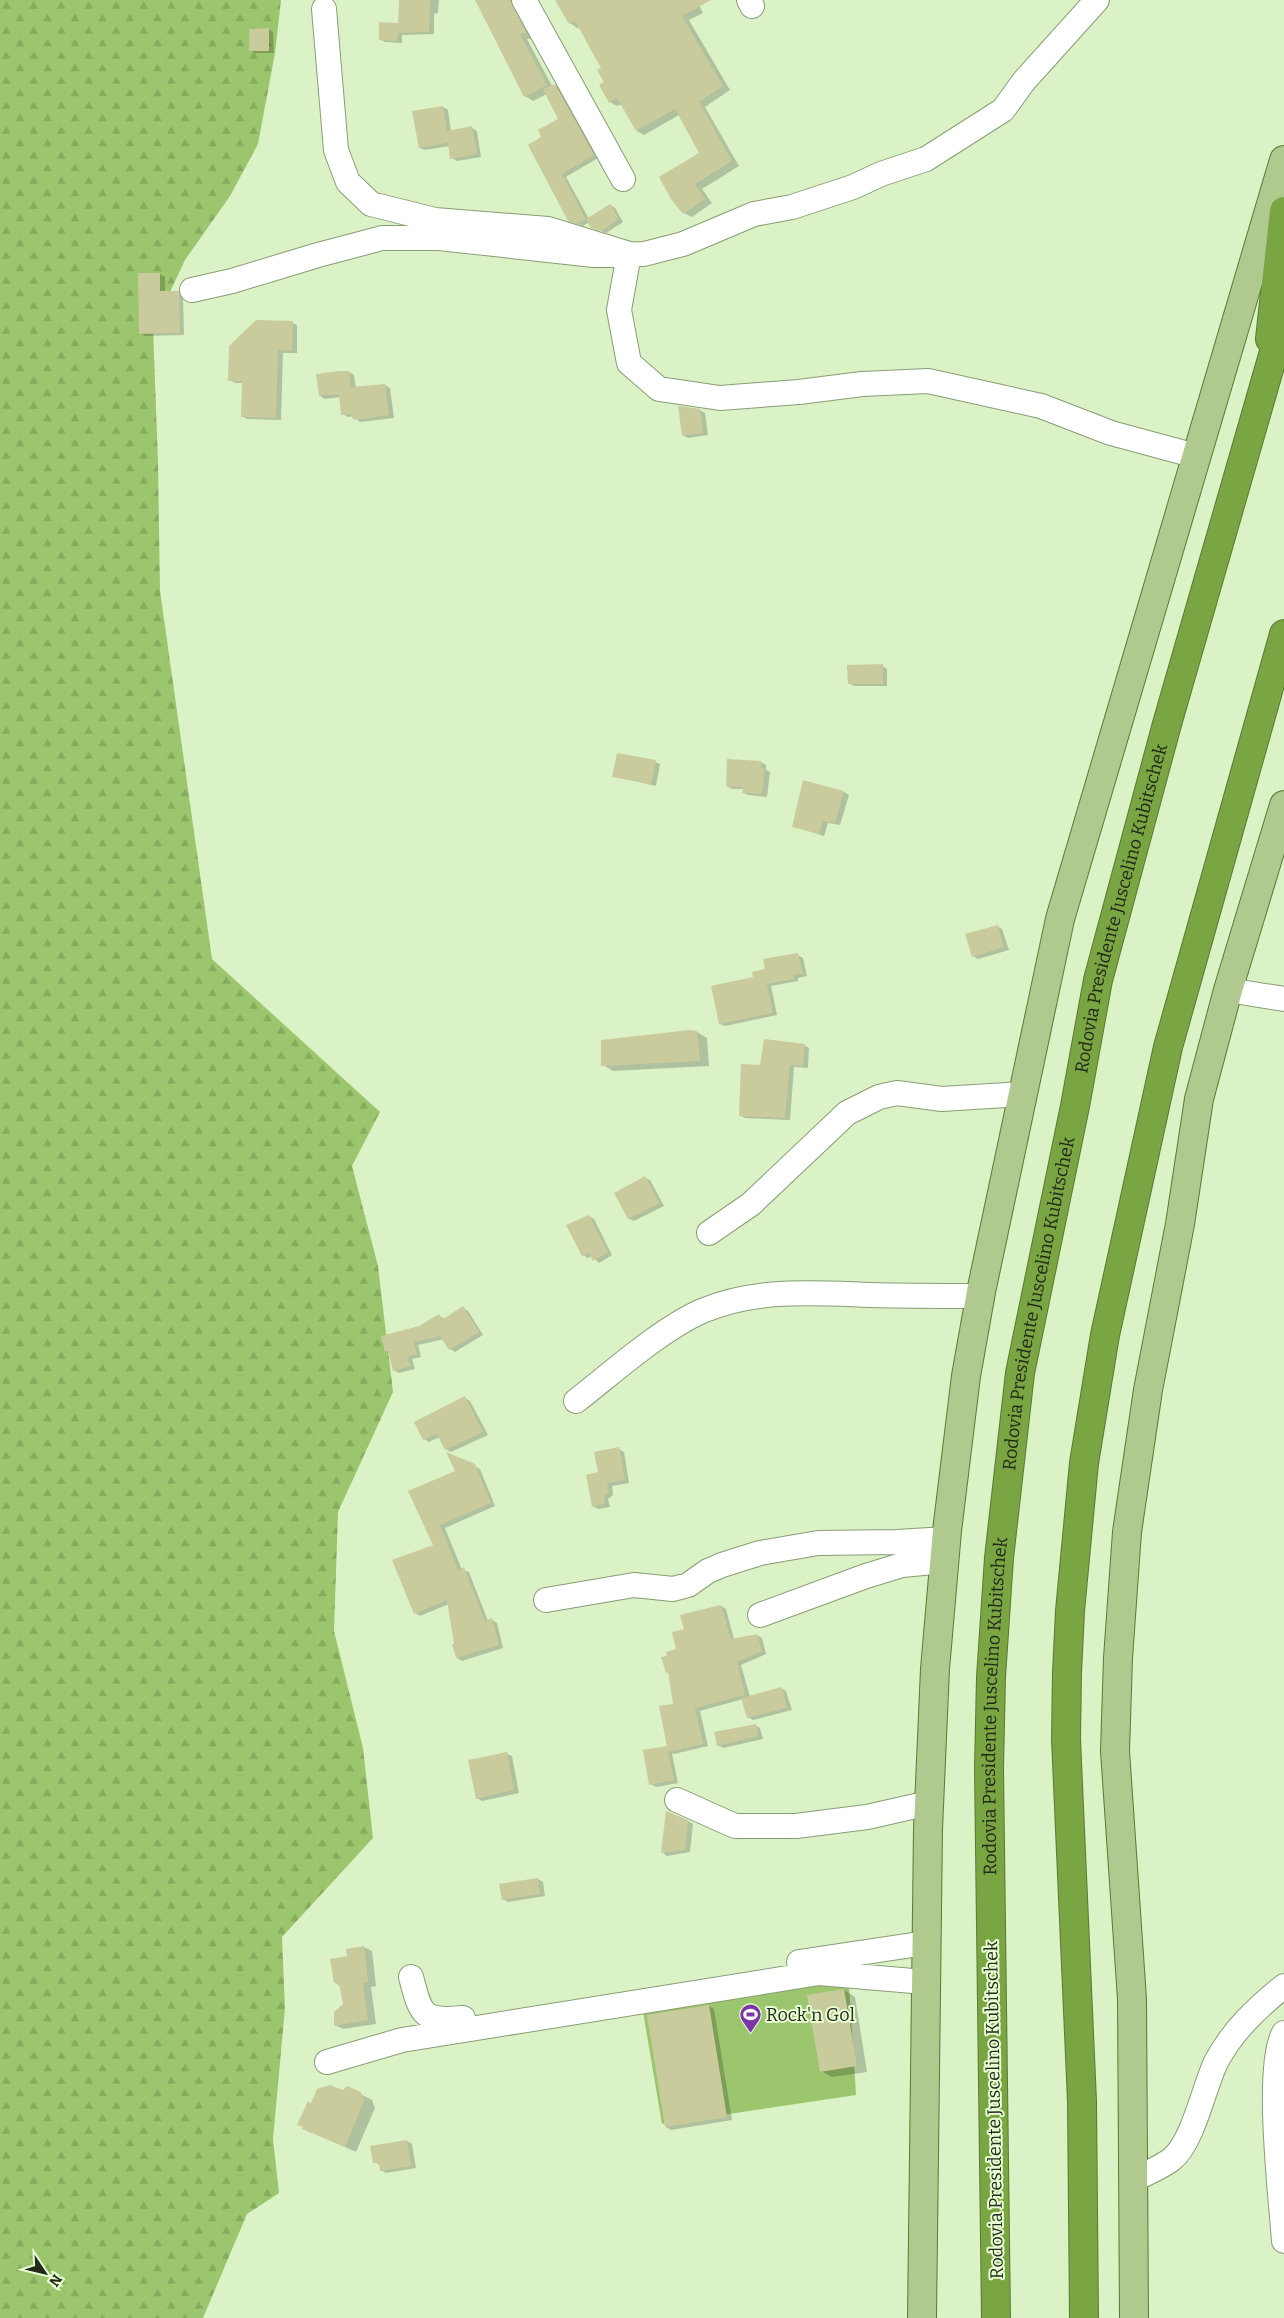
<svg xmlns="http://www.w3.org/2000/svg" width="1284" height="2318" viewBox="0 0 1284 2318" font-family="Bitter,serif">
<defs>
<pattern id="forest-firs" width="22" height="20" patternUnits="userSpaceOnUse" patternTransform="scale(1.25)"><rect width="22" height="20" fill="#9cc66d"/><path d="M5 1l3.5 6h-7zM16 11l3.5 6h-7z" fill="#86aa5e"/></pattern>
</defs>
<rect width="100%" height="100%" fill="#dbf2c6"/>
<path fill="url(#forest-firs)" d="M 0,0 L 281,0 L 275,53 L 258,144 L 230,196 L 185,260 L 153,328 L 158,462 L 160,591 L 212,959 L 380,1112 L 352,1166 L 378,1266 L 393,1392 L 338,1512 L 334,1631 L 363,1748 L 373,1838 L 282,1937 L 285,2008 L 273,2139 L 279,2193 L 247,2214 L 203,2318 L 0,2318 Z"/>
<path fill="#9cc66d" d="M 848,1969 L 856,2095 L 662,2124 L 641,2000 Z"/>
<path fill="#0003" d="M 400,0 L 439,0 L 438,13 L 434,14 L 434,34 L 402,35 L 402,43 L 385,42 L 380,39 L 399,24 Z
M 477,0 L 511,0 L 519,5 L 534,38 L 527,39 L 552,86 L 554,85 L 560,88 L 598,158 L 566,177 L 589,219 L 610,205 L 615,208 L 623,222 L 606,233 L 592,227 L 589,222 L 583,226 L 575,223 L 543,138 L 560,119 L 547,94 L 533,101 L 525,96 Z
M 556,0 L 701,0 L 699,5 L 703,13 L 689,20 L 730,90 L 705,107 L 739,166 L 702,189 L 712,203 L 692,217 L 684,213 L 701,154 L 679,115 L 644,135 L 637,131 L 622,104 L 617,106 L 610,102 L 603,68 L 579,27 L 577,28 L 570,23 Z
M 268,29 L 273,32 L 274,53 L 255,53 L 250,50 Z
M 443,107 L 448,110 L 451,131 L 472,128 L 477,131 L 481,157 L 457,161 L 452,158 L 450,146 L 425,150 L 420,148 Z
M 160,274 L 165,277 L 165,292 L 178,292 L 183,295 L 184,335 L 145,336 L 140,333 Z
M 292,323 L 297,325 L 297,353 L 283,353 L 281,420 L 247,419 L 242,416 L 243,383 L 235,383 L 230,380 Z
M 349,372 L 354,375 L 356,388 L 385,385 L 390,388 L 394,418 L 360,422 L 353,416 L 348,417 L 343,414 L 341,397 L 325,399 L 320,396 Z
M 699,410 L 705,413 L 708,435 L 688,438 L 683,435 Z
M 882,666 L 887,669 L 887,686 L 854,686 L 849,683 Z
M 655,762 L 660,764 L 656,786 L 614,776 Z
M 761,762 L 766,765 L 766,770 L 770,772 L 767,797 L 748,795 L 743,793 L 744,789 L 732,789 L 727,786 Z
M 844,792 L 849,795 L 840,825 L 828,823 L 824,836 L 793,826 Z
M 997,926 L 1002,929 L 1009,950 L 978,959 L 973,956 Z
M 798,955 L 803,958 L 807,976 L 798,978 L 798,981 L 771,986 L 777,1015 L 725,1026 L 720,1024 L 755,978 L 766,970 Z
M 697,1032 L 707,1038 L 709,1066 L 613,1071 L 603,1065 Z
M 804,1045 L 809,1048 L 808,1068 L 794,1067 L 790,1120 L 745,1118 L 740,1115 L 761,1066 Z
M 645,1178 L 650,1180 L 664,1206 L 634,1221 L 629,1219 L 616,1193 Z
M 589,1216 L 594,1219 L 612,1255 L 599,1263 L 592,1256 L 588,1258 L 583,1255 Z
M 463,1308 L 468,1311 L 483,1335 L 455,1352 L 450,1349 L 444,1339 L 418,1345 L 421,1357 L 412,1359 L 415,1369 L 399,1373 L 394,1370 L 390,1353 L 386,1351 L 439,1316 L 445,1319 Z
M 465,1398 L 470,1401 L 488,1435 L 451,1452 L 446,1449 L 440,1437 L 429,1442 L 424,1439 Z
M 619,1449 L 624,1452 L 629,1483 L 612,1486 L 613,1495 L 608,1499 L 610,1507 L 598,1509 L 593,1506 L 599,1473 Z
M 474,1466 L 480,1469 L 495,1506 L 445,1528 L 462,1570 L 469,1572 L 488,1621 L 492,1620 L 497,1623 L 503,1648 L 462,1661 L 457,1658 L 449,1604 L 420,1616 L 415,1613 L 435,1545 L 409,1492 Z
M 721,1606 L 726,1609 L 734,1639 L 757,1635 L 762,1638 L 766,1654 L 741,1665 L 750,1697 L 781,1688 L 786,1691 L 792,1710 L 753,1720 L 748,1717 L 743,1699 L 700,1711 L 708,1746 L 674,1754 L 672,1753 L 678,1783 L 656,1787 L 651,1784 L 669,1749 L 674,1705 L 670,1674 L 667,1672 L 669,1657 L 677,1650 L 686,1629 Z
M 755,1725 L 760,1728 L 763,1739 L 723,1748 L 718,1745 Z
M 507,1754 L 512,1756 L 519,1793 L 482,1801 L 477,1798 Z
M 688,1821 L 693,1824 L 690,1852 L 667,1856 L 663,1853 Z
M 538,1879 L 543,1882 L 545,1896 L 508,1902 L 503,1899 Z
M 364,1947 L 372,1951 L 376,1986 L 371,1987 L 376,2024 L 343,2029 L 335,2025 L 344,2004 L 341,1986 L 335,1983 Z
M 844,1990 L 855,1997 L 867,2072 L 832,2077 L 821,2071 Z
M 709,2006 L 714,2009 L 732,2120 L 671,2130 L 666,2127 Z
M 360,2094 L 372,2100 L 375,2108 L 356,2152 L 303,2128 L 311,2105 Z
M 407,2141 L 412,2144 L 416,2168 L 386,2173 L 381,2170 L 381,2165 L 374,2162 Z"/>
<path fill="#c9cb9c" d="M 399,0 L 430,0 L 429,32 L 398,33 L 397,41 L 379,40 L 379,22 L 398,23 Z
M 475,0 L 510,0 L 527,33 L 520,34 L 547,85 L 524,97 Z
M 555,0 L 711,0 L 682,16 L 723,86 L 699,102 L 732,161 L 695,184 L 705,199 L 683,214 L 671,199 L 659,177 L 699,153 L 675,109 L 636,131 L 617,98 L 609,103 L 599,85 L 604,82 L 597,70 L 601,68 L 575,21 L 569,24 Z
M 269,28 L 269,51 L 249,51 L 249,29 Z
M 555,84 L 594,155 L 562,174 L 586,219 L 577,224 L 568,221 L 528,145 L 541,137 L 538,130 L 558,119 L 543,89 Z
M 443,106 L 447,131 L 472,126 L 477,154 L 450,159 L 448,143 L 419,148 L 412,111 Z
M 610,204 L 619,219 L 601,231 L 591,228 L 586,219 Z
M 138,273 L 160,273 L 160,291 L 179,291 L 180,333 L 139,334 Z
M 256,320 L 293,321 L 292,351 L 278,350 L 276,418 L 241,417 L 242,381 L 228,381 L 229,346 Z
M 339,371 L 349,371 L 351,387 L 385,384 L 389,415 L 354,420 L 350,414 L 341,415 L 339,394 L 319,396 L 316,374 Z
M 678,406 L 700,409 L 703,433 L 682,436 Z
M 883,664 L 883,684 L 848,684 L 847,665 Z
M 617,753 L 656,760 L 651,784 L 612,777 Z
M 727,759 L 761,761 L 761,768 L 765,768 L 762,794 L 742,793 L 743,787 L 726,786 Z
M 803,780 L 844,791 L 835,823 L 823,821 L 819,834 L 792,827 Z
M 998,925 L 1004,947 L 972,957 L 965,934 Z
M 798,953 L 803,974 L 793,975 L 794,979 L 767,984 L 773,1013 L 719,1024 L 711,986 L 753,977 L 752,972 L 765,969 L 763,959 Z
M 690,1030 L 697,1031 L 700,1061 L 601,1066 L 601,1040 Z
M 764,1039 L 805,1044 L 803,1066 L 790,1065 L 785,1118 L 739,1116 L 741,1064 L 760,1065 Z
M 645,1176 L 660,1203 L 628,1219 L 614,1193 Z
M 589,1215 L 608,1252 L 593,1261 L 589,1253 L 582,1256 L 566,1225 Z
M 463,1306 L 479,1332 L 449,1350 L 440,1336 L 414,1342 L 417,1354 L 407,1356 L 411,1366 L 393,1371 L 388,1351 L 385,1352 L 381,1336 L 419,1326 L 439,1314 L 442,1320 Z
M 465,1396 L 483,1432 L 445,1450 L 437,1434 L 423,1440 L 414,1422 Z
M 619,1447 L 625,1480 L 607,1483 L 609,1492 L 604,1496 L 605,1504 L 592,1507 L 586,1475 L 598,1472 L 594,1452 Z
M 446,1452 L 475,1464 L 491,1503 L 440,1525 L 458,1570 L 464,1567 L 485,1621 L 492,1618 L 499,1645 L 456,1658 L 452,1644 L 454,1644 L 447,1600 L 414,1614 L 392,1560 L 433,1545 L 408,1491 L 455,1471 Z
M 721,1605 L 731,1639 L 757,1634 L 762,1651 L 737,1662 L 745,1695 L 695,1708 L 703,1744 L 668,1752 L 659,1706 L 673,1704 L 668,1672 L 666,1673 L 661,1657 L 667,1656 L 666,1652 L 676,1649 L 672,1632 L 684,1629 L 680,1615 Z
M 782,1687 L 787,1708 L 747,1718 L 741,1698 Z
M 756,1724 L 758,1736 L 717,1746 L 714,1732 Z
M 667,1746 L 674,1780 L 649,1785 L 643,1750 Z
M 507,1752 L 514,1790 L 476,1799 L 468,1760 Z
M 666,1811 L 688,1820 L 685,1850 L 661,1853 Z
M 538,1878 L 540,1894 L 502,1900 L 499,1884 Z
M 364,1946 L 368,1982 L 363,1983 L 368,2020 L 334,2026 L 334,2012 L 343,2004 L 339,1983 L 334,1983 L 330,1959 L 347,1956 L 346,1949 Z
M 844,1989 L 857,2066 L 820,2072 L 807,1995 Z
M 709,2005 L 727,2117 L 665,2127 L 647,2015 Z
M 330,2085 L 343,2090 L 347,2086 L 361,2092 L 364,2101 L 345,2147 L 302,2129 L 303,2127 L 297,2125 L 308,2101 L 311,2103 L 317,2089 Z
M 407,2140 L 411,2166 L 380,2171 L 379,2162 L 373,2163 L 370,2146 Z"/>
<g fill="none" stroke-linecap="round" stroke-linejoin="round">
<defs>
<path id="minor" d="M 524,0 L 623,179
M 749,0 L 752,6
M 324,9 L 336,150 L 348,182 L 371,204 L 435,220 L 548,229 L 629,254 L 619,310 L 629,363 L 659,389 L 720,398 L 799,392 L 862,384 L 928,381 L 1041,406 L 1111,433 L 1196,456
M 192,290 L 232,281 L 318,255 L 382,238 L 439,238 L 594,255 L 644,254 L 683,244 L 754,214 L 792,207 L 853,187 L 881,174 L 926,159 L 1003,110 L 1024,81 L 1097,0
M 1228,990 L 1284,999
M 709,1233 L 751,1204 L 847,1113 L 879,1097 L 897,1093 L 942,1099 L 1022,1094
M 576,1401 C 612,1373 661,1329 702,1311 C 756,1288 813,1293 870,1295 C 907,1296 944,1296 980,1296
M 546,1600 L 634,1585 L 673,1589 L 688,1585 L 708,1571 L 722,1565 L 760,1553 L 818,1543 L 897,1542 L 946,1539
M 760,1615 L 866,1576 L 902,1565 L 944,1561
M 677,1800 L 735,1826 L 796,1826 L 867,1817 L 929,1803
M 799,1962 L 926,1943
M 411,1977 C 421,2014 421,2022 463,2018
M 1284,2033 C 1265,2065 1281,2198 1284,2241
M 327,2062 L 402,2040 L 819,1973 L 925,1982
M 1132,2180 C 1146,2174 1160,2168 1172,2159 C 1193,2142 1204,2087 1216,2062 C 1233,2030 1257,2008 1284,1986"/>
<path id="major" d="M 922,2318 L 928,1829 L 935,1669 L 947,1531 L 966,1376 L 981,1292 L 1060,919 L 1284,160
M 1134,2318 L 1132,1999 L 1115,1751 L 1118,1658 L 1127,1532 L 1148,1390 L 1180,1224 L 1199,1099 L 1228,990 L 1284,805"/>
<g id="highway">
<path d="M 1270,339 L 1284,211"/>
<path id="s1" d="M 996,2318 L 989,1768 L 991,1677 L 999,1558 L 1020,1373 L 1075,1106 L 1098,980 L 1167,724 L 1284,317"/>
<path d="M 1084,2318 L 1082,2101 L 1066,1739 L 1067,1673 L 1070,1611 L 1084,1463 L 1105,1335 L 1168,1047 L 1284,634"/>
</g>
</defs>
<use href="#minor" stroke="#899d75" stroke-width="26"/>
<use href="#major" stroke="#5a7a34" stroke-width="30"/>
<use href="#highway" stroke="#5a7a34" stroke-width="30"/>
<use href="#minor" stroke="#fff" stroke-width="24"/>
<use href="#major" stroke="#afc98e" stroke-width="28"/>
<use href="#highway" stroke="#79a543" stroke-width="28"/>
</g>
<defs>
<symbol id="stadium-pin" viewBox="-11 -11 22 30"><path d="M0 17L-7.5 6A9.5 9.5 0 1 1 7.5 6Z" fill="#7c35a8" stroke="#e9ffd3"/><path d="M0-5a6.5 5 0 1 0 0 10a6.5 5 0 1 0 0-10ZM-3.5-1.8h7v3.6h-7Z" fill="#fff"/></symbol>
</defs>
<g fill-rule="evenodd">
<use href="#stadium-pin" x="738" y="2002" width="25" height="34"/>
</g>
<g text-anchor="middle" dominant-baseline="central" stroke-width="4" stroke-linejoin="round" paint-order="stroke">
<g font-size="18" fill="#212919" stroke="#e9ffd3">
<text stroke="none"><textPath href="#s1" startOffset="1422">Rodovia Presidente Juscelino Kubitschek</textPath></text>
<text stroke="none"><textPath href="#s1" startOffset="1018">Rodovia Presidente Juscelino Kubitschek</textPath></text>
<text stroke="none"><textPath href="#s1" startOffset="612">Rodovia Presidente Juscelino Kubitschek</textPath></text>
<text transform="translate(994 2110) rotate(-91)">Rodovia Presidente Juscelino Kubitschek</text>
</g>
<g font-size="18" fill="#212919" stroke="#e9ffd3" text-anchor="start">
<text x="766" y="2015">Rock'n Gol</text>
</g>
</g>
<g transform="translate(45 2273) rotate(125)" stroke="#e9ffd3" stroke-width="4" paint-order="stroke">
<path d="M0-4L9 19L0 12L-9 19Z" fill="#212919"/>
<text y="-8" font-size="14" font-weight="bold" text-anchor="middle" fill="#212919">N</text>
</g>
</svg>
